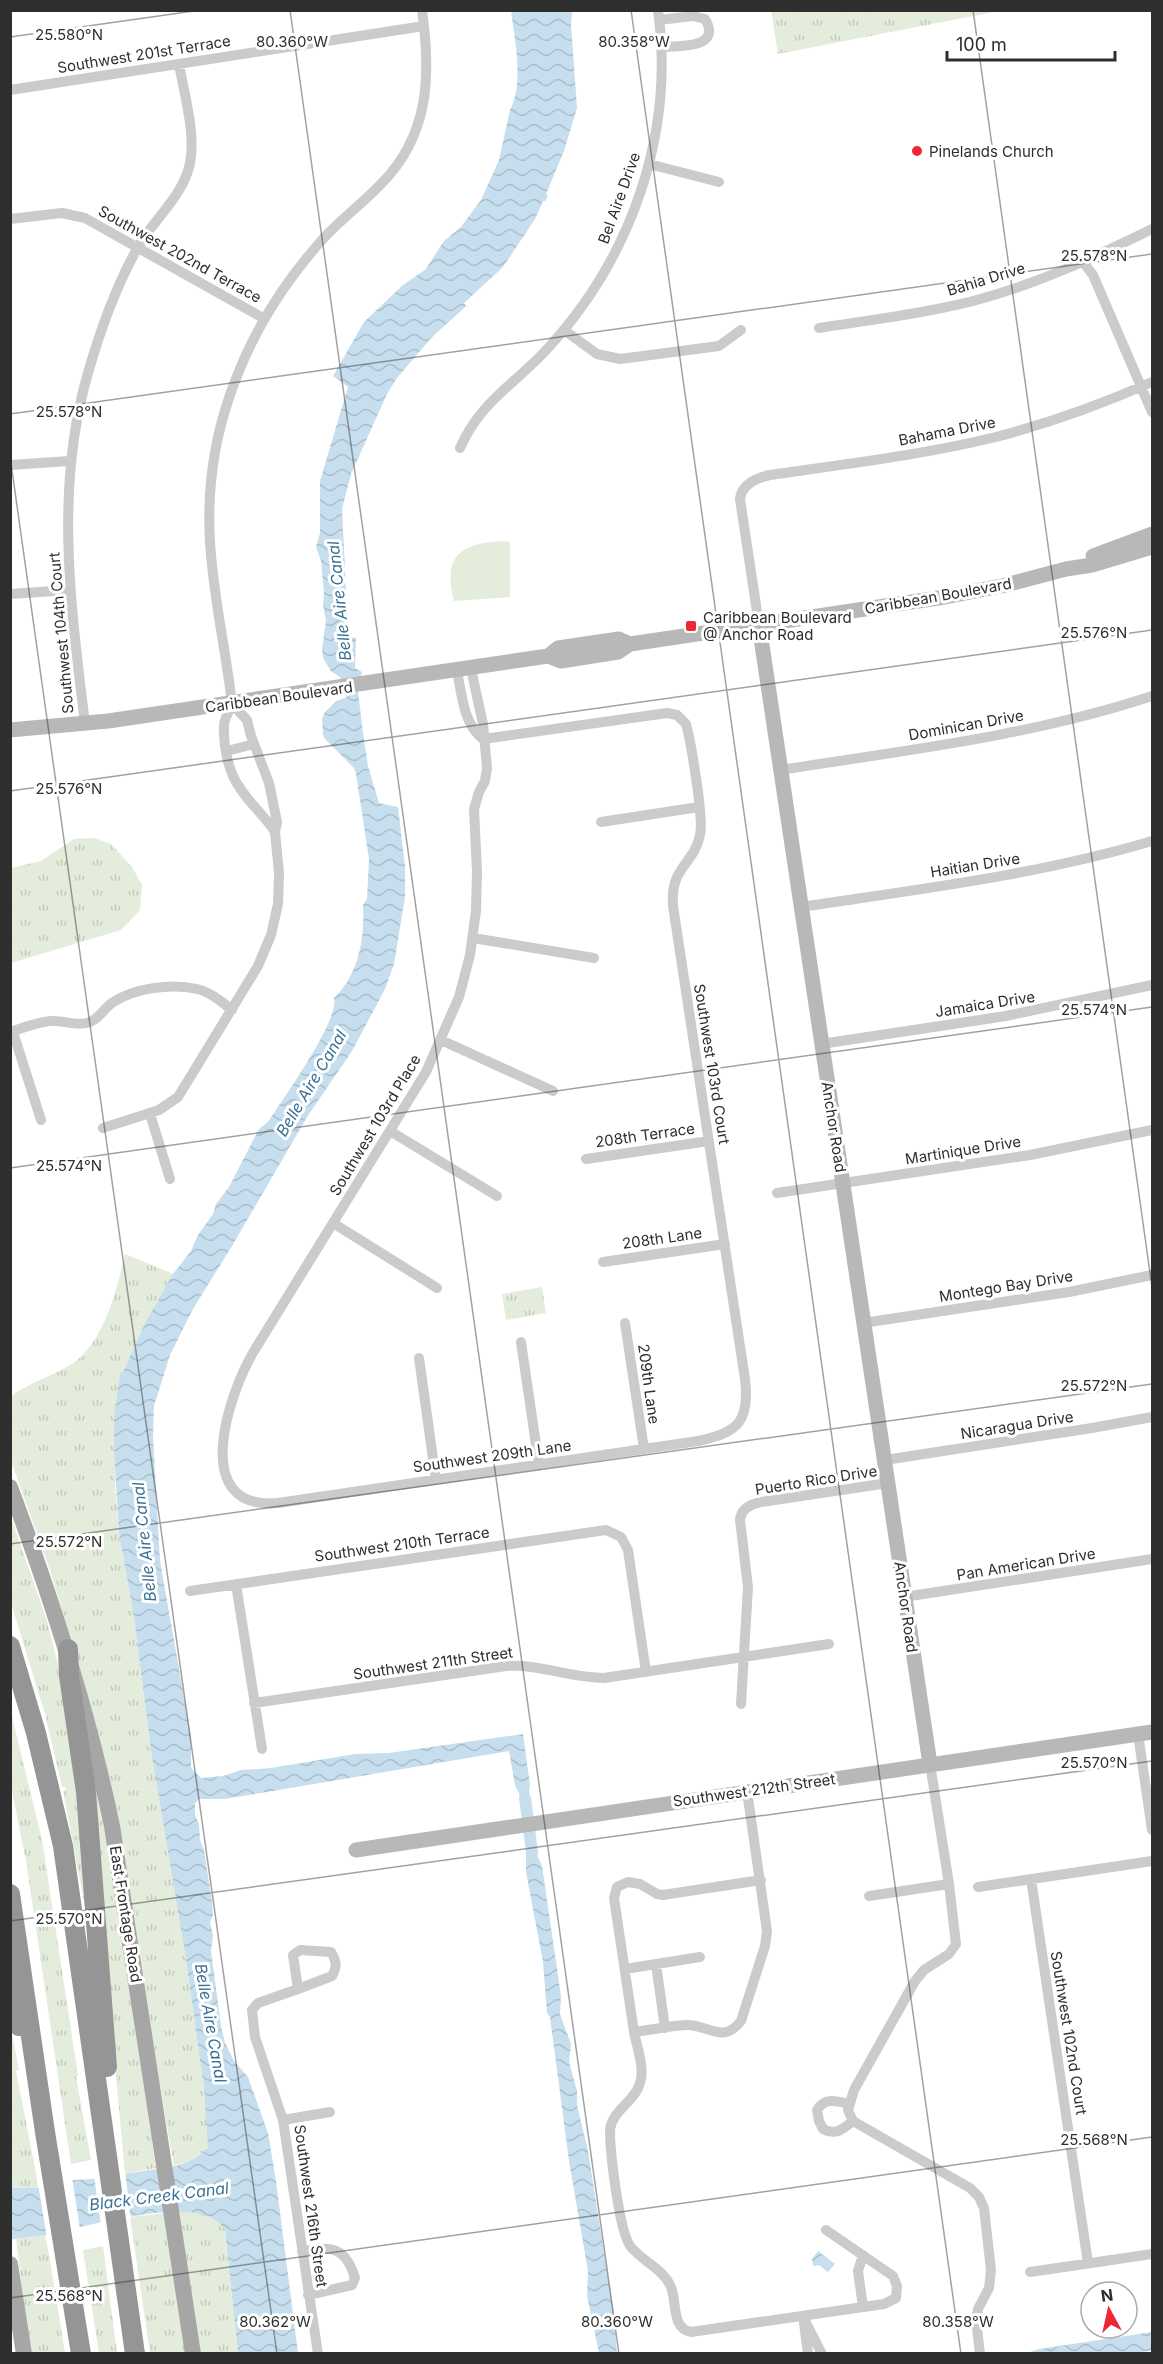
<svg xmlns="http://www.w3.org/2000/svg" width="1163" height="2364" viewBox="0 0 1163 2364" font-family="Inter,sans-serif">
<defs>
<pattern id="grass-tufts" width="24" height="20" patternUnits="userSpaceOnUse" patternTransform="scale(1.5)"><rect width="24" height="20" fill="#e4ecdb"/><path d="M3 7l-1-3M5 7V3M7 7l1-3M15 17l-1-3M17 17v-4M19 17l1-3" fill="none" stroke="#c4cbbc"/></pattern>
<pattern id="water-waves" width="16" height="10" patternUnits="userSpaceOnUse" patternTransform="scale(1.5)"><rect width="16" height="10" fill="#c6deed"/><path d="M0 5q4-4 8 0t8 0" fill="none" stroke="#aabfcc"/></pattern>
</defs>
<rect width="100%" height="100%" fill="#fff"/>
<path fill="url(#grass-tufts)" d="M 771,10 L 999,11 L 778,54 Z
M 94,838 L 111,844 L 132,867 L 142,885 L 140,910 L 121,930 L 11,963 L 11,868 L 41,861 L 74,839 Z
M 125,1254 L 173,1274 L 145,1323 L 123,1372 L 120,1373 L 114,1415 L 115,1485 L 119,1534 L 134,1617 L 151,1751 L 185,1953 L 204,2088 L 208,2140 L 208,2148 L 194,2159 L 174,2166 L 96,1725 L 50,1570 L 11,1461 L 11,1396 C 29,1383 52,1376 72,1364 C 104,1342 117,1290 125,1254 Z
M 542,1287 L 546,1313 L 506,1320 L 502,1294 Z
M 10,1514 L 47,1621 L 67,1700 L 92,1944 L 63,1791 L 66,1790 L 65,1787 L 62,1787 L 45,1714 L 11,1603 Z
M 10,1708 L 42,1840 L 78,2075 L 76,2077 L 91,2160 L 71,2164 L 26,1861 L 11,1786 Z
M 85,1740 L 105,1826 L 156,2168 L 125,2174 Z
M 10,2023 L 19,2070 L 16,2071 L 36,2173 L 38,2187 L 37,2188 L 11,2188 Z
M 180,2211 C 196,2209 214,2214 224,2227 L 238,2353 L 199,2353 L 181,2231 Z
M 165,2213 L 187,2353 L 150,2353 L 130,2217 Z
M 45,2235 L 48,2249 L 65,2353 L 30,2353 L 16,2239 Z
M 103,2246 L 117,2353 L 99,2353 L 83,2250 Z"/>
<path fill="#e4ecdb" d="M 792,10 L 876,10 L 876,11 L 794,23 Z
M 504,541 L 510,542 L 510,597 L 454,601 C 442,555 461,543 504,541 Z"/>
<path fill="url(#water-waves)" d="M 511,11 L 572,11 L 571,25 L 577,108 L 564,151 L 546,194 L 548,196 L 545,201 L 543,201 L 535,219 L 503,267 L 464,303 L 466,306 L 462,310 L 432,337 L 397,378 L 387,394 L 351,474 L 342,509 L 348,630 L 350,637 L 356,638 L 355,668 L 362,672 L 358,691 L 363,733 L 368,766 L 379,803 L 398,807 L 405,866 L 405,897 L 394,964 L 385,989 L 352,1051 L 307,1117 L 232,1246 L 193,1309 L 170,1355 L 159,1390 L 154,1405 L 153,1437 L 160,1561 L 191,1737 L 191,1768 L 201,1778 L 223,1776 L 241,1770 L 271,1768 L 355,1754 L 389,1753 L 523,1734 L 530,1785 L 528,1798 L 530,1813 L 525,1814 L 523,1802 L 515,1785 L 509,1751 L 255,1794 L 224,1799 L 199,1799 L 195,1803 L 195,1815 L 199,1824 L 200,1840 L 204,1850 L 212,1902 L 213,1915 L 210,1922 L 213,1936 L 211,1951 L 221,2026 L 225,2043 L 234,2061 L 248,2077 L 268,2133 L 276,2181 L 298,2353 L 238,2353 L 225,2232 C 211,2188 80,2228 47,2235 C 35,2237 22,2237 11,2240 L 10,2188 L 37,2188 L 74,2180 L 92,2179 L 176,2166 L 194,2159 L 208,2148 L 204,2088 L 185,1953 L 151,1751 L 134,1617 L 119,1534 L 114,1451 L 114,1415 L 120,1373 L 123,1372 L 145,1323 L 173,1274 L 191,1251 L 198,1235 L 213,1214 L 216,1204 L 229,1187 L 259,1129 L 268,1122 C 282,1100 340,1020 334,998 C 359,975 365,937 363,905 L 367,899 L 369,859 L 356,774 L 354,768 L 324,738 L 323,734 L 322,718 L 325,712 L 336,701 L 347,697 L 340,677 L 331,671 L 323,658 L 322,649 L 326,621 L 323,605 L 324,593 L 321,561 L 316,547 L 320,533 L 320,481 L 348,387 L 333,376 L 364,322 L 403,285 L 425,270 L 444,241 L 460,228 L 481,200 L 499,160 L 510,110 C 524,83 515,40 511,11 Z
M 532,1836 L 534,1848 L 542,1866 L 561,1996 L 560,2014 L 571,2044 L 569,2062 L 577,2091 L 577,2105 L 588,2151 L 614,2316 L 617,2353 L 599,2353 L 587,2296 L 588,2271 L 569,2161 L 550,2017 L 547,2013 L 543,1962 L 526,1872 L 526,1838 Z
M 818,2251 L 835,2264 L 828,2272 L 819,2265 L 813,2266 L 812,2259 Z
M 1152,2332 L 1152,2350 L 1138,2353 L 1027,2353 L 1039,2349 Z"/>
<path fill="#fff" d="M 125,2171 L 131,2220 L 101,2225 L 94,2176 Z
M 72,2177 L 80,2229 L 47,2238 L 38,2184 Z"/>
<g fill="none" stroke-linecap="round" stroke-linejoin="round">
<path stroke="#c6deed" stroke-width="12" d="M 525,1798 L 532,1852"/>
<path stroke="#cbcbcb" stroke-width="10" d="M 659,20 L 693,16 L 705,19 C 723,49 677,46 661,47
M 10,90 L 424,26
M 649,164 L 719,182
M 10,219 L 62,213 L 85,218 L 263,318
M 1083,262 L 1093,275 L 1152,412
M 819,328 C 870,320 922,314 973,301 C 1035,285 1095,257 1152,229
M 564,330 L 597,354 L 620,359 L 719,346 L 741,330
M 460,448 C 481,400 516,384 549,347 C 632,256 675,133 658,10
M 10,465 L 69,461
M 10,594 L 69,590
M 759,625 L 740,499 C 742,484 756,478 770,475 C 845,464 922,455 996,437 C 1050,423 1102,404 1152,382
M 471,669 L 483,724 L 487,768 L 485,781 L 479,792 L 474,809 L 477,872 L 476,911 L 470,955 L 459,997 L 426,1072 L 254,1351 C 229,1393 188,1511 278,1503 L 698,1441 C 739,1433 750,1420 745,1379 L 673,906 C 670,866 694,865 700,835 C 704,819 691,742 686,724 L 677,715 L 667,713 L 483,739
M 457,671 C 462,695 463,723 483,739
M 85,724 C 71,607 54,489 88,373 C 100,331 116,286 138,247 C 154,219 184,195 190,163 C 196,134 184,93 179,64
M 227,751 L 254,744
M 780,770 C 906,750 1031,736 1152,696
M 601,822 L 699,807
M 275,832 C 265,816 250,804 240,788 C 228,772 223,745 224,725 C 224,719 230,710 232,704 C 226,650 213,596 210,542 C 207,493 214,441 230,395 C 250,336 281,286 322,240 C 340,220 362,204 381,184 C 430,135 431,74 422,10
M 801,907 C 919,889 1038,875 1152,841
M 473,938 L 594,958
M 10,1032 C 23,1028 37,1022 51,1021 C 63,1020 74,1026 87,1023 C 99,1020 103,1009 112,1003 C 133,988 172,983 197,989 C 210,992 222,1002 232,1010
M 13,1032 L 41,1120
M 441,1040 L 553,1091
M 821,1044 L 1006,1016 L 1152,985
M 150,1114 L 170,1179
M 103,1128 L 159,1110 L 178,1097 L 258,966 L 271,935 L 278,904 L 279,873 L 275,832 L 277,822 L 269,783 L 251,736 L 247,720 L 232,704
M 390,1131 L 497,1196
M 586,1159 L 709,1141
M 777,1193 L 1030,1155 L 1152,1130
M 333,1223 L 437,1288
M 603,1262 L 725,1244
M 625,1323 L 644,1449
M 863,1323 L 1069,1292 L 1152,1275
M 521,1342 L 539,1465
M 419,1358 L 436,1480
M 885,1460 L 1092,1428 L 1152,1417
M 236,1584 L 262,1749
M 190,1591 L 606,1530 L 621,1537 L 628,1550 L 646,1672
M 904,1597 L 1152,1559
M 254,1703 L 506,1666 C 540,1664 571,1678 604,1678 L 829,1644
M 741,1704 L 748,1587 L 740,1520 C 741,1508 751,1504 761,1502 L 888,1483
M 1138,1734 L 1152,1830
M 930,1764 L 949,1884 L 956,1944 L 949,1954 L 924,1970 L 915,1981 L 854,2090 L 848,2110 L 853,2121 L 970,2188 L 979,2197 L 984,2208 L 991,2270 L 989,2288 L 978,2309 L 976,2320 L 980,2354
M 747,1791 L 767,1931 L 765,1946 L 741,2021 C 722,2045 708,2024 686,2025 C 669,2026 651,2030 634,2032 C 637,2047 645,2069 640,2083 C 635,2102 612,2110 610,2130 C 610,2151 619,2233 631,2247 C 642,2261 662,2268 670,2285 C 678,2300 670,2328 691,2332 L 884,2304 L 896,2298 L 897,2286 L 893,2276 L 826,2230
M 1031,1879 L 1088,2263
M 978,1887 L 1152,1861
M 869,1896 L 949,1884
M 300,1950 L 331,1952 C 337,1962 337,1967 332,1976 L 298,1989 L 293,1955 Z
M 656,1964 L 665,2028
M 625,1969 L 700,1957
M 298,1989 L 258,2003 L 252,2010 L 255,2037 L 283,2120 L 318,2354
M 634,2032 L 614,1898 L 617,1887 L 628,1882 L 640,1884 L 657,1894 L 663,1895 L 761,1880
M 849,2104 C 837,2101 825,2097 817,2110 L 819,2121 L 823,2129 C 836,2136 843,2129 853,2121
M 283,2120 L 330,2112
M 302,2251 C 331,2247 345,2245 355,2278 L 352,2285 L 308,2295
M 1030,2272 L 1152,2254
M 863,2307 L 858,2271 L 863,2255
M 803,2317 L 822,2354
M 804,2323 L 808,2354"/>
<path stroke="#b8b8b8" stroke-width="15" d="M 1093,556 L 1152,534
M 759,625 L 930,1764
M 548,656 L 558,648 L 619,639 L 630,644
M 10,730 L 108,721 L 548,656 L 561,661 L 618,652 L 630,644 L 945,597 L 1006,585 L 1066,569 L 1092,565 L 1152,547
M 356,1850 L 1152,1732"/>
<path stroke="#a6a6a6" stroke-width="16" d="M 10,1487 C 52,1599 88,1710 112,1826 L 193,2354
M 10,2264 L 24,2354"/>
<path stroke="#959595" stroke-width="20" d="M 10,1646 L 36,1733 L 63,1846 L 135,2354
M 68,1649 L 69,1676 L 86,1792 L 107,2067
M 10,1894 L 45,2132 L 81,2354
M 10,1988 L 19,2026"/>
</g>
<path fill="none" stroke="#2e2e2e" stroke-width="1.5" stroke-opacity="0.45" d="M 290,10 L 619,2354M 631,10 L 961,2354M 973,10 L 1152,1287M 10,37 L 201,10M 10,414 L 1152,254M 10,456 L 277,2354M 10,791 L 1152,630M 10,1168 L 1152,1007M 10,1544 L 1152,1384M 10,1921 L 1152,1761M 10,2298 L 1152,2137"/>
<g fill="#ef2636" stroke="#fff" stroke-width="2">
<circle cx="917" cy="151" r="6"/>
<rect x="685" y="620" width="12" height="12" rx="3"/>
</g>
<g text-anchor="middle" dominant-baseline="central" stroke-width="6" stroke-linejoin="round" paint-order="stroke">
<g font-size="15" fill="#2e2e2e" stroke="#fff">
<text transform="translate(144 54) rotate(-9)">Southwest 201st Terrace</text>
<text transform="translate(619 198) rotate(-70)">Bel Aire Drive</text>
<text transform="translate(180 254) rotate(29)">Southwest 202nd Terrace</text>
<text transform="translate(986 279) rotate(-17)">Bahia Drive</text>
<text transform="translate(947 431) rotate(-11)">Bahama Drive</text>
<text transform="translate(938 596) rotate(-10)">Caribbean Boulevard</text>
<text transform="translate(61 633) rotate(-95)">Southwest 104th Court</text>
<text transform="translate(279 697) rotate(-8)">Caribbean Boulevard</text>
<text transform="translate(966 725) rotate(-10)">Dominican Drive</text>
<text transform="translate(975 865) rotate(-9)">Haitian Drive</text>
<text transform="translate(985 1004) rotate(-9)">Jamaica Drive</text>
<text transform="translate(712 1064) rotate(81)">Southwest 103rd Court</text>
<text transform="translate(375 1125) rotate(-59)">Southwest 103rd Place</text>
<text transform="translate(834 1127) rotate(81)">Anchor Road</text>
<text transform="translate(645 1135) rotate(-8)">208th Terrace</text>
<text transform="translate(963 1150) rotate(-9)">Martinique Drive</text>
<text transform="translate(662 1238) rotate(-8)">208th Lane</text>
<text transform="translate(1006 1286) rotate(-9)">Montego Bay Drive</text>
<text transform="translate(649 1384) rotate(82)">209th Lane</text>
<text transform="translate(1017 1425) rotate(-9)">Nicaragua Drive</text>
<text transform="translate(492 1456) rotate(-8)">Southwest 209th Lane</text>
<text transform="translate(816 1480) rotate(-9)">Puerto Rico Drive</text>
<text transform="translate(402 1544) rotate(-8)">Southwest 210th Terrace</text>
<text transform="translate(1026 1564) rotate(-9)">Pan American Drive</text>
<text transform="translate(906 1607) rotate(82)">Anchor Road</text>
<text transform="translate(433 1663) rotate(-8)">Southwest 211th Street</text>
<text transform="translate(754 1790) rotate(-8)">Southwest 212th Street</text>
<text transform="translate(126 1914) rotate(81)">East Frontage Road</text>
<text transform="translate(1069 2033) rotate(81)">Southwest 102nd Court</text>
<text transform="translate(311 2206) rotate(82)">Southwest 216th Street</text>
</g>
<g font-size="15" fill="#2e2e2e" stroke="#fff" text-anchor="start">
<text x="929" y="151">Pinelands Church</text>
<text x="703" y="617">Caribbean Boulevard<tspan x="703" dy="17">@ Anchor Road</tspan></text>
</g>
<g font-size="16" font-style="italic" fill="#387194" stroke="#fff">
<text transform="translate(339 601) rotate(-96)">Belle Aire Canal</text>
<text transform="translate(311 1083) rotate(-59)">Belle Aire Canal</text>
<text transform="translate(144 1542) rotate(-96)">Belle Aire Canal</text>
<text transform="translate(211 2023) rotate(80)">Belle Aire Canal</text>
<text transform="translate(159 2196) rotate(-7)">Black Creek Canal</text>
</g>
</g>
<g font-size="15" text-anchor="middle" fill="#2e2e2e" stroke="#fff" stroke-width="6" stroke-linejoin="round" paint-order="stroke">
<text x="69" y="40">25.580°N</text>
<text x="292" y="47">80.360°W</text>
<text x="634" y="47">80.358°W</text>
<text x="1094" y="261">25.578°N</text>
<text x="69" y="417">25.578°N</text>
<text x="1094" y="638">25.576°N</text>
<text x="69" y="794">25.576°N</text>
<text x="1094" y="1015">25.574°N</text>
<text x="69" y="1171">25.574°N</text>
<text x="1094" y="1391">25.572°N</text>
<text x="69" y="1547">25.572°N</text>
<text x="1094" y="1768">25.570°N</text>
<text x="69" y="1924">25.570°N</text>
<text x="1094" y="2145">25.568°N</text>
<text x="69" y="2301">25.568°N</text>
<text x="275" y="2327">80.362°W</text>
<text x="617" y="2327">80.360°W</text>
<text x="958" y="2327">80.358°W</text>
</g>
<rect width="1163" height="2364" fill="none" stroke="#2e2e2e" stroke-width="24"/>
<g transform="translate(1109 2310) rotate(352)"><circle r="28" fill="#ffffff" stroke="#ababab" stroke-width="1.5"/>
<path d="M0-4.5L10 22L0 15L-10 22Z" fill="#ef2636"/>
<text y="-9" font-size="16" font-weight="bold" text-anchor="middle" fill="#2e2e2e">N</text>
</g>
<path d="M947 51v9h168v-9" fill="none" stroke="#2e2e2e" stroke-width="3"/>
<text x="956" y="51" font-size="18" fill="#2e2e2e" stroke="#ffffff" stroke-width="4.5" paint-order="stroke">100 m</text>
</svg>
